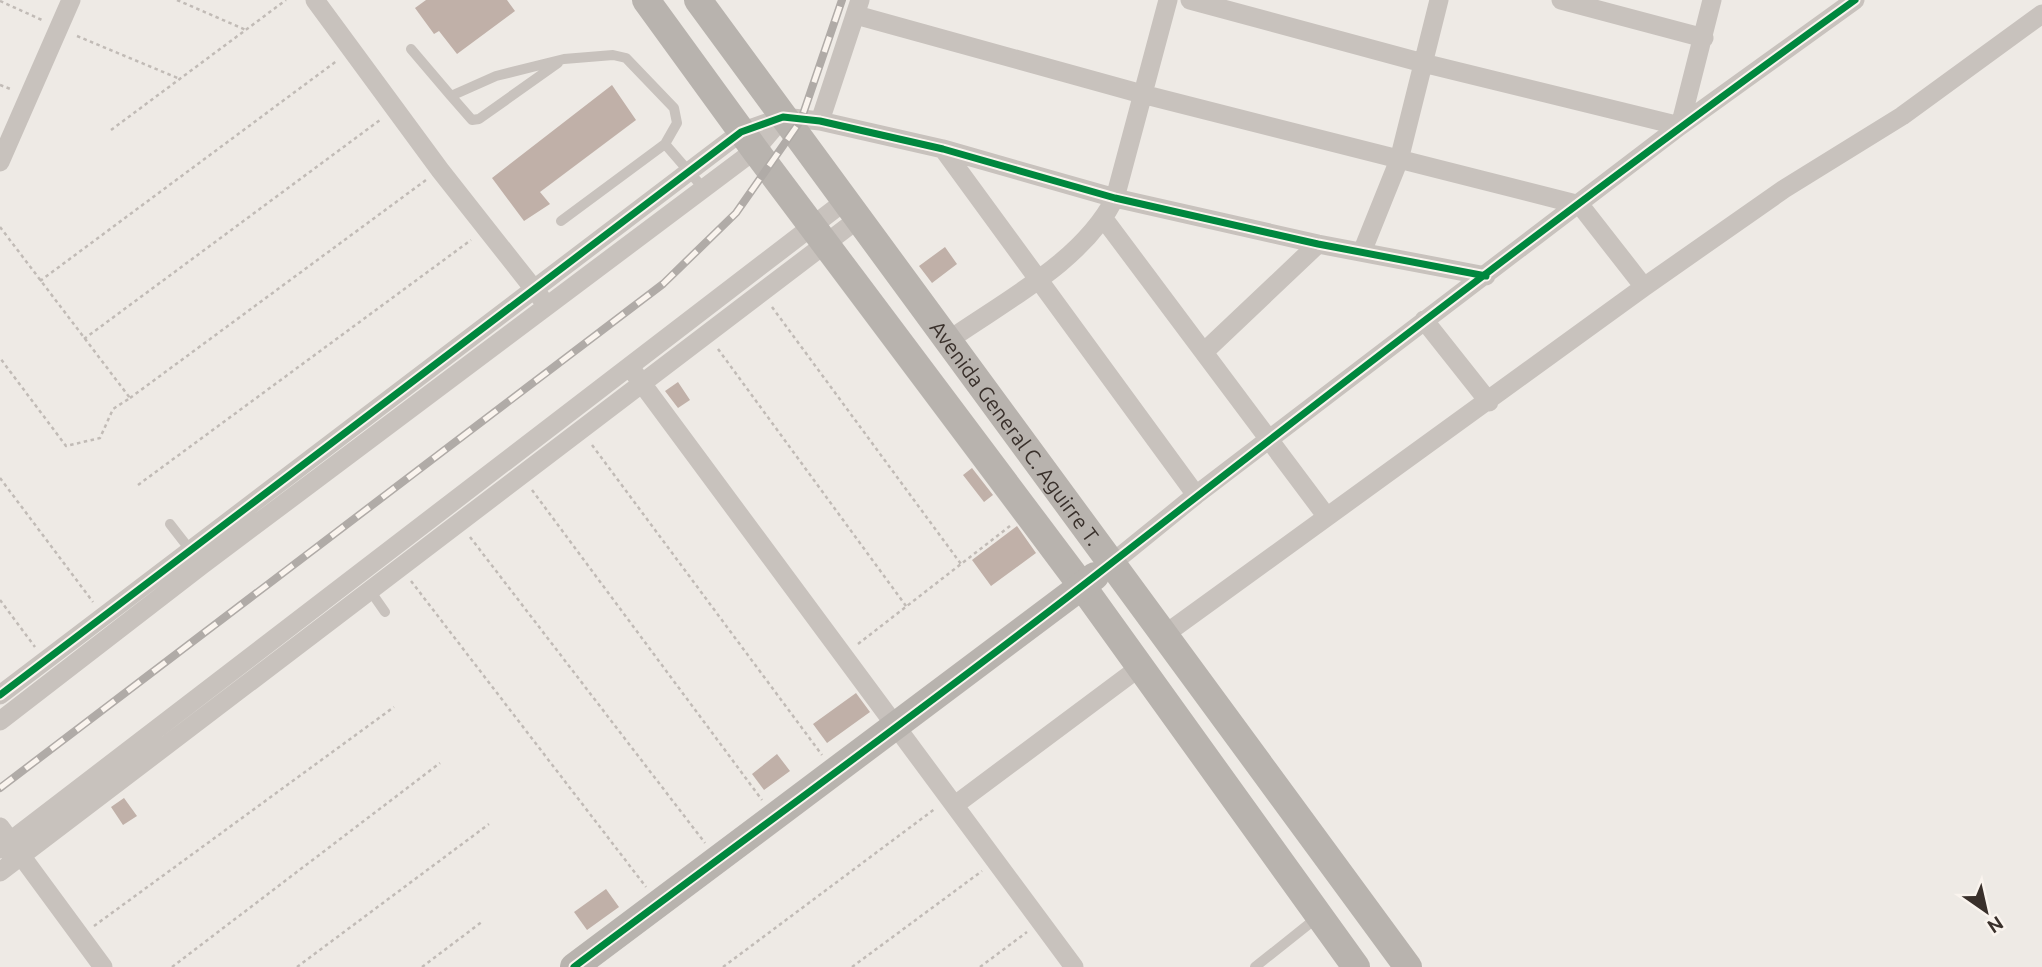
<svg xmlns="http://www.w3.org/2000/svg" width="2042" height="967" viewBox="0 0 2042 967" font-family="Ubuntu,sans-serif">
<rect width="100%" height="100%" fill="#eeeae5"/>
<path fill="#c0b0a8" d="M 426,0 L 507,0 L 515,11 L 457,54 L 439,31 L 434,34 L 415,8 Z
M 612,85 L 636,120 L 540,192 L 550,204 L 524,221 L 492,178 Z
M 945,247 L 957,264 L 932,283 L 919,266 Z
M 678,382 L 690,400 L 678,408 L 665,391 Z
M 972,468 L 993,495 L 984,502 L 963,475 Z
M 1017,526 L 1036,553 L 991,586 L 972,560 Z
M 856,693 L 870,712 L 827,743 L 813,724 Z
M 777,754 L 790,771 L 764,790 L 752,774 Z
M 124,798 L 137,816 L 123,825 L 111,807 Z
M 606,889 L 619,907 L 587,930 L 574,912 Z"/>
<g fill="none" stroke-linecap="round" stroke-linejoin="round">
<path stroke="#c1bbb6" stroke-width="2.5" stroke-dasharray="3.5 3.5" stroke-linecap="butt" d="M 177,0 L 246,30
M 0,1 L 42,20
M 77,36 L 180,79
M 0,85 L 13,90
M 111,130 L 286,0
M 0,227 L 130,398 L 113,409 L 100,438 L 66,446 L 0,358
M 40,281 L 338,60
M 772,307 L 961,564
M 84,339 L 380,120
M 718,349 L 906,606
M 130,398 L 426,180
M 592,445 L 822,755
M 0,478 L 93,602
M 138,485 L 471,240
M 532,490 L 762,800
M 470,537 L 705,843
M 411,581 L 646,887
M 0,600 L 35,647
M 858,644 L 1010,526
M 94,926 L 394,707
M 172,967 L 440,763
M 297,967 L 489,824
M 422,967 L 483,921
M 723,967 L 936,808
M 852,967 L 982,871
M 980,967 L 1027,932"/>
<path stroke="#c8c2bd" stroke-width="10" d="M 411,49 L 451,96 L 496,76 L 564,59 L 613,55 L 626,58 L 674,108 L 677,123 L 665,144 L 704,189
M 451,96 L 472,120 L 479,119 L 558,63
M 561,221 L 665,144
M 170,524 L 191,551
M 369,589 L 385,612
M 1255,967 L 1319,916"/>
<path stroke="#c8c2bd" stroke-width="19" d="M 315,0 L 440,170 L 541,298
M 1190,0 L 1423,63 L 1680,126 L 1712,0
M 1561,0 L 1704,38
M 856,15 L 1142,94 L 1580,205 L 1644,287
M 820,121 L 860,0
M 943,149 L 1196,495
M 0,162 L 71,0
M 1104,219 L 1327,517
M 1362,252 L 1399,160 L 1439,0
M 1424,320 L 1489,402
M 949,340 C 1006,300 1083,261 1115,198 L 1168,0
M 1204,352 L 1318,244
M 635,374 L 1074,967
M 1111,564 L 1196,495 L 1680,126 L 1855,0
M 1164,635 L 1644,287 L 1784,189 L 1902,116 L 2042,14
M 0,695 L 741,132 L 783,117 L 820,121 L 943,149 L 1115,198 L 1318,244 L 1486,276
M 0,721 L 202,565 L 755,150 L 783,117
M 955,805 L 1140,667
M 0,827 L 103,967
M 0,849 L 845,201
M 0,872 L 858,219"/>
<g stroke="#b8b3ae" stroke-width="28">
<path d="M 646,0 L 755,150 L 1082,586 L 1356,967"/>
<path id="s1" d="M 698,0 L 1408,967"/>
<path d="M 574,967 L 1095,576"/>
</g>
<defs>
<path id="rail" d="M 0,788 L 663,284 L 736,213 L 801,120 L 842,0"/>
</defs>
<use href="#rail" stroke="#b0aba7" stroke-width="8"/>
<use href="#rail" stroke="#faf4ee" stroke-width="5" stroke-dasharray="16" stroke-linecap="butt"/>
<defs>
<path id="cycleway" d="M 0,695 L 741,132 L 783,117 L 820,121 L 943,149 L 1115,198 L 1318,244 L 1486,276
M 574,967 C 752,833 934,702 1109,565 C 1355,373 1602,182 1855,0"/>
</defs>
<use href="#cycleway" stroke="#faf4ee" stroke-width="11"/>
<use href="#cycleway" stroke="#00873e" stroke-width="7"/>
</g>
<g text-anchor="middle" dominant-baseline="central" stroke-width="5" stroke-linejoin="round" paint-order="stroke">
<g font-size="21" fill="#39302b" stroke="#faf4ee">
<text stroke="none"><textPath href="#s1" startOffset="537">Avenida General C. Aguirre T.</textPath></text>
</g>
</g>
<g transform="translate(1986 911) rotate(146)" stroke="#faf4ee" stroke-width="5" paint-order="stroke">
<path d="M0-5L12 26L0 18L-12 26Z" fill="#39302b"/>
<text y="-10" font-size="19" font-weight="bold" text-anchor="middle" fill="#39302b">N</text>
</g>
</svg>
